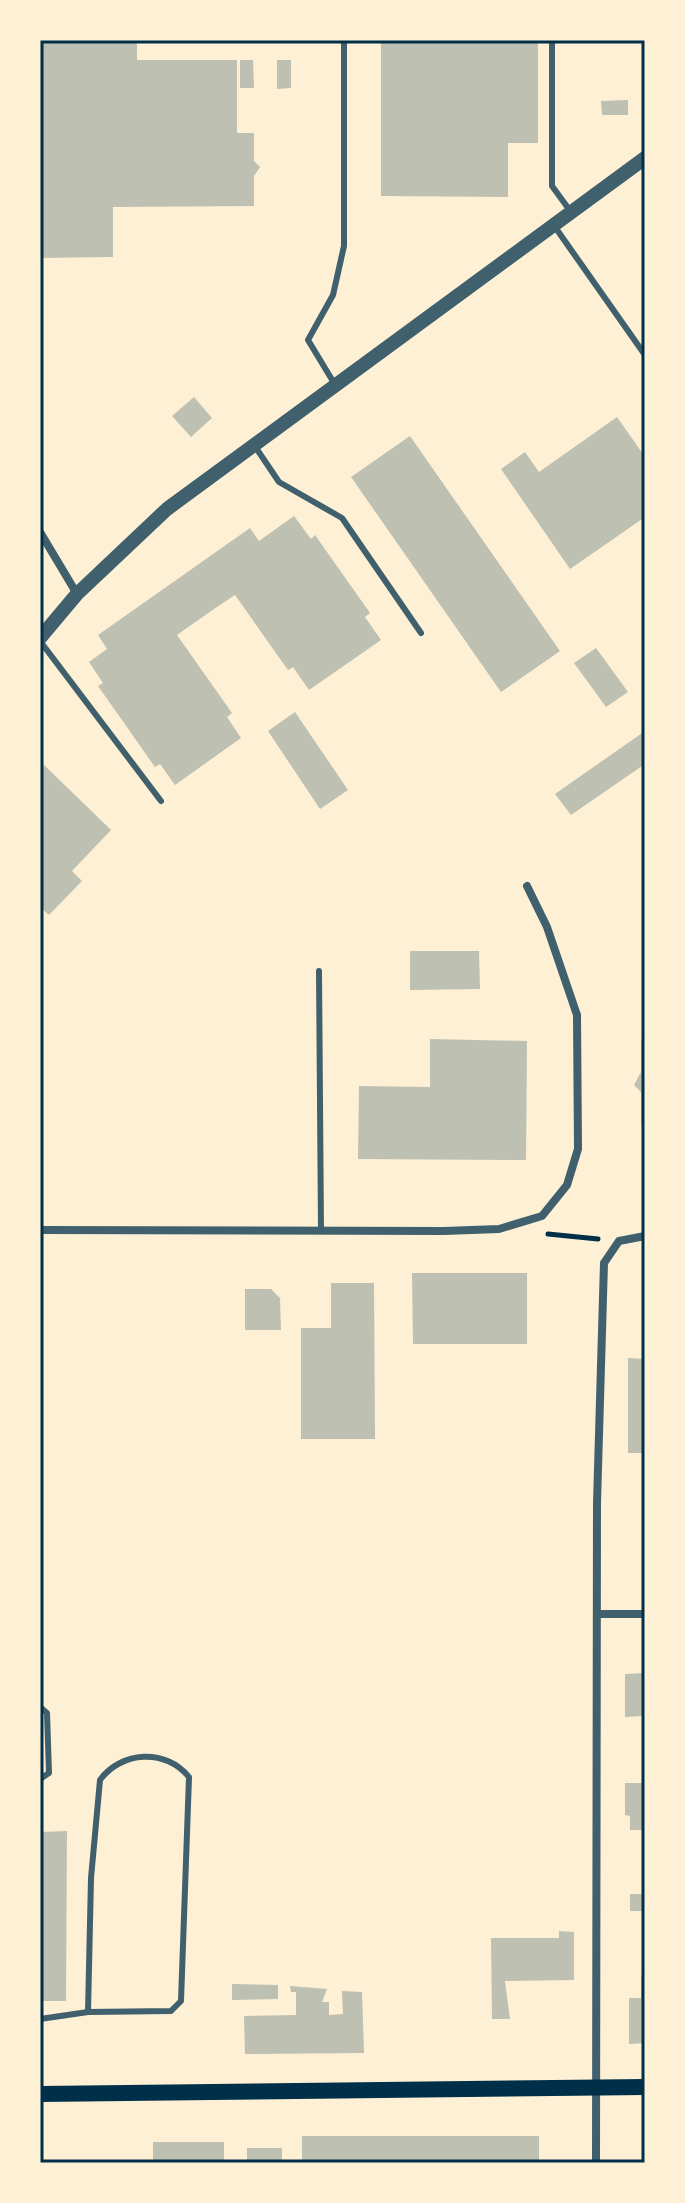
<svg xmlns="http://www.w3.org/2000/svg" width="685" height="2203" viewBox="0 0 685 2203" font-family="Jost,sans-serif">
<rect width="100%" height="100%" fill="#fdf0d5"/>
<path fill="#bec0b2" d="M 40,40 L 137,40 L 137,60 L 237,60 L 237,133 L 254,133 L 254,161 L 260,167 L 254,176 L 254,206 L 113,207 L 113,257 L 41,258 Z
M 381,40 L 538,40 L 538,143 L 508,143 L 508,197 L 381,196 Z
M 240,60 L 253,60 L 254,88 L 240,88 Z
M 277,60 L 291,60 L 291,88 L 277,89 Z
M 628,100 L 628,115 L 602,115 L 601,101 Z
M 194,397 L 212,418 L 191,437 L 172,416 Z
M 617,417 L 645,457 L 645,517 L 570,569 L 501,469 L 525,452 L 539,472 Z
M 410,436 L 560,651 L 501,692 L 351,477 Z
M 294,516 L 311,539 L 315,535 L 370,613 L 365,617 L 381,640 L 309,690 L 293,667 L 288,670 L 235,595 L 214,609 L 177,635 L 232,713 L 227,717 L 241,738 L 175,785 L 160,764 L 155,767 L 98,686 L 103,683 L 89,662 L 107,649 L 98,635 L 250,528 L 259,541 Z
M 596,648 L 628,692 L 606,707 L 574,663 Z
M 295,712 L 348,790 L 320,809 L 268,731 Z
M 645,731 L 645,764 L 571,815 L 555,794 Z
M 42,763 L 111,830 L 72,871 L 82,881 L 49,915 L 40,907 Z
M 410,951 L 479,951 L 480,989 L 410,990 Z
M 430,1039 L 527,1041 L 526,1160 L 358,1159 L 359,1086 L 430,1087 Z
M 641,1039 L 645,1039 L 645,1125 L 641,1125 L 641,1092 L 634,1085 L 641,1072 Z
M 412,1273 L 527,1273 L 527,1344 L 413,1344 Z
M 331,1283 L 374,1283 L 375,1439 L 301,1439 L 301,1328 L 331,1328 Z
M 245,1289 L 271,1289 L 280,1298 L 281,1330 L 245,1330 Z
M 628,1358 L 645,1359 L 645,1453 L 628,1453 Z
M 645,1673 L 645,1716 L 625,1717 L 625,1674 Z
M 625,1783 L 645,1783 L 645,1830 L 630,1830 L 630,1816 L 625,1815 Z
M 67,1831 L 66,2001 L 40,2001 L 40,1832 Z
M 630,1894 L 645,1894 L 645,1911 L 630,1911 Z
M 559,1931 L 574,1932 L 574,1980 L 505,1981 L 510,2019 L 492,2019 L 491,1938 L 559,1938 Z
M 641,1975 L 645,1975 L 645,2043 L 629,2044 L 629,1998 L 641,1998 Z
M 232,1984 L 278,1985 L 278,1999 L 232,2000 Z
M 290,1986 L 327,1989 L 322,2002 L 329,2002 L 329,2015 L 343,2014 L 342,1991 L 362,1992 L 364,2053 L 245,2054 L 244,2016 L 296,2015 L 296,1992 L 291,1992 Z
M 302,2136 L 539,2136 L 539,2163 L 302,2163 Z
M 153,2142 L 224,2142 L 224,2163 L 153,2163 Z
M 247,2148 L 282,2148 L 282,2160 L 247,2160 Z"/>
<g fill="none" stroke-linecap="round" stroke-linejoin="round">
<path stroke="#003049" stroke-width="5" d="M 548,1234 L 598,1239"/>
<path stroke="#3f606c" stroke-width="6" d="M 552,40 L 552,186 L 571,212
M 555,227 L 645,355
M 334,383 L 308,340 L 333,295 L 344,246 L 344,40
M 254,445 L 279,482 L 342,518 L 421,633
M 40,641 L 161,801
M 319,971 L 321,1231
M 40,1707 L 47,1713 L 49,1773 L 40,1779
M 40,2019 L 88,2012 L 171,2011 L 181,2001 L 189,1777 C 166,1748 121,1751 100,1780 L 91,1878 L 88,2012"/>
<path stroke="#3f606c" stroke-width="8" d="M 40,532 L 77,594
M 40,1230 L 444,1231 L 499,1229 L 542,1216 L 567,1185 L 578,1149 L 577,1015 L 547,927 L 527,886
M 597,1614 L 645,1614
M 596,2163 L 597,1503 L 604,1263 L 619,1241 L 645,1236"/>
<path stroke="#3f606c" stroke-width="14" d="M 40,638 L 77,594 L 167,509 L 645,158"/>
<path stroke="#003049" stroke-width="16" d="M 40,2094 L 645,2087"/>
</g>
<rect width="685" height="2203" fill="none" stroke="#fdf0d5" stroke-width="84"/>
<rect x="42" y="42" width="601" height="2119" fill="none" stroke="#003049" stroke-width="3"/>
</svg>
